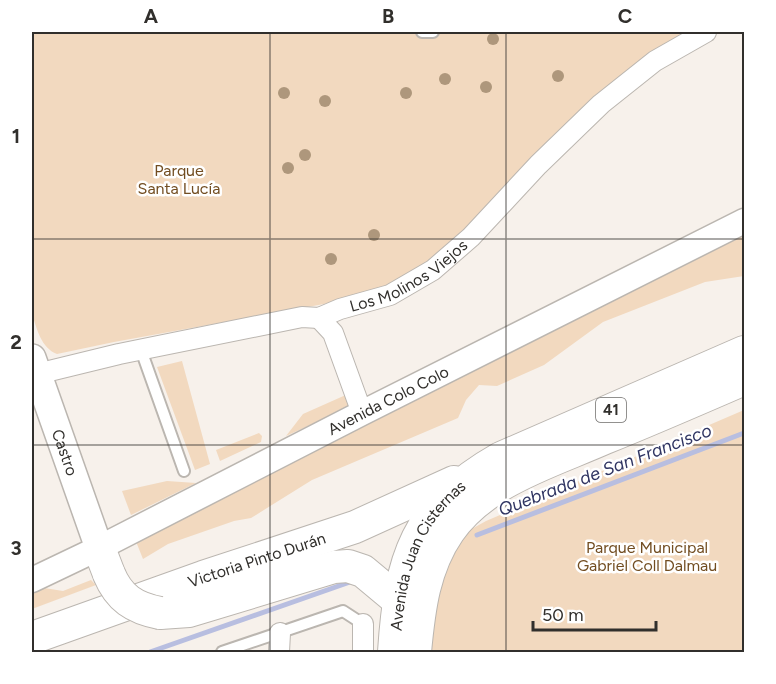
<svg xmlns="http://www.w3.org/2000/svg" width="776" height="684" viewBox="0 0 776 684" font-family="Figtree,sans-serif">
<rect width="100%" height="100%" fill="#f7f1eb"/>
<path fill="#f2d9bf" d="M 32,32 L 687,32 L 427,263 L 386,286 L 324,304 L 114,342 L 57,354 C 41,348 37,329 32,314 Z
M 744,231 L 744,276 L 705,282 L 603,322 L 544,365 L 497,386 L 479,385 L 466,400 L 458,418 L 312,480 L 251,518 L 234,521 L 168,544 L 143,559 L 135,539 Z
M 182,361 L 210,464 L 195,470 L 157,367 Z
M 348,394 L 352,406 L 286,436 L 303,414 Z
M 744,410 L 744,652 L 428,652 L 442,563 L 468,531 L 486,521 Z
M 259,433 L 262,436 L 261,442 L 220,461 L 216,450 Z
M 167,481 L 196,483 L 131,515 L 122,491 Z
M 91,580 L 96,585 L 32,609 L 32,590 L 38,587 L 63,591 Z"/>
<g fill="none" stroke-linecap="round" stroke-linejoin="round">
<path stroke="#b8bee0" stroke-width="5" d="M 477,535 L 744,433
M 150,652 L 350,582"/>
<defs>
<path id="service" d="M 422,32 L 433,32
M 141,350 L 184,471
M 222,652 L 343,611 L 363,624"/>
<g id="minor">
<path d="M 319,318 L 333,333 L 362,413"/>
<path id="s1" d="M 37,374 L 119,354 L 302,317 L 319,318 L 340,309 L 390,295 L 433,270 L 471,237 L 538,165 L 601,104 L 655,61 L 706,32"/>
<path d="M 279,652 L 280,633"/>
<path d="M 363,652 L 363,624"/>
</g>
<g id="tertiary">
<path id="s2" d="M 32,580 L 99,548 L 362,413 L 744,221"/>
</g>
<g id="secondary">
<path id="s3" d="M 32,358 L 99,548"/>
</g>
<g id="primary">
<path d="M 99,548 L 109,574"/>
<path d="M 160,613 L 189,611 L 334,567 L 348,566 L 363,571 L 399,601"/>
<path id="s4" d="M 32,638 L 203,577 L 355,527 L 454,482"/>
<path id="s5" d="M 394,652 C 400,559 415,507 501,458 L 744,352"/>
<path d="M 415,652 C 419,609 424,567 449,531 C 485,480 551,462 605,438 C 652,419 698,399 744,379"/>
</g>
</defs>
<use href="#service" stroke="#bbb6b0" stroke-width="14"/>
<use href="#minor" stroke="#bbb6b0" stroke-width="22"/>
<use href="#tertiary" stroke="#bbb6b0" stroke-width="27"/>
<use href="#secondary" stroke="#bbb6b0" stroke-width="30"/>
<use href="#primary" stroke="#bbb6b0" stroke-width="34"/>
<use href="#service" stroke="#fff" stroke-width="10"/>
<use href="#minor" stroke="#fff" stroke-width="20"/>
<use href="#tertiary" stroke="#fff" stroke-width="24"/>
<use href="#secondary" stroke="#fff" stroke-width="27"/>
<use href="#primary" stroke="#fff" stroke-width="32"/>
<defs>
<path id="primary-bridge" d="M 109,574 C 119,598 134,608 160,613"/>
</defs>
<use href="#primary-bridge" stroke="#bbb6b0" stroke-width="34" stroke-linecap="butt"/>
<use href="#primary-bridge" stroke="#fff" stroke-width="32"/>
</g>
<g fill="#ae977c">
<circle cx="493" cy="39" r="6"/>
<circle cx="558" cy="76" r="6"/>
<circle cx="445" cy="79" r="6"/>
<circle cx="486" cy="87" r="6"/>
<circle cx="284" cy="93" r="6"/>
<circle cx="406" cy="93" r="6"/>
<circle cx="325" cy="101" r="6"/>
<circle cx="305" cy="155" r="6"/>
<circle cx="288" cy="168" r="6"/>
<circle cx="374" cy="235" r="6"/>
<circle cx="331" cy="259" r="6"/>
</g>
<path fill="none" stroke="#312f2c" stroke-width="1.5" stroke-opacity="0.55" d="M 270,32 L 270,652M 506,32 L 506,652M 32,239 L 744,239M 32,445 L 744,445"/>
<g text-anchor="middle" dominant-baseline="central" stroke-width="5" stroke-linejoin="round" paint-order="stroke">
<rect fill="#fff" stroke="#6f6d6b" stroke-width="1.5" x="596" y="398" width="30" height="24" rx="4.5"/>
<g font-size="15" font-weight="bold" fill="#312f2c">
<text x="611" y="410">41</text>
</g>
<g font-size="16" fill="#724d21" stroke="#fff">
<text x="179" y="170">Parque<tspan x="179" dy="18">Santa Lucía</tspan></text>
<text x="647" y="547">Parque Municipal<tspan x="647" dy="18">Gabriel Coll Dalmau</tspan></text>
</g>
<g font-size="16" fill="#312f2c" stroke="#fff">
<text stroke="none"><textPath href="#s1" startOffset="388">Los Molinos Viejos</textPath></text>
<text stroke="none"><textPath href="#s2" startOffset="399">Avenida Colo Colo</textPath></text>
<text stroke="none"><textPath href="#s3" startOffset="100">Castro</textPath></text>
<text stroke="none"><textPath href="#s5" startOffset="105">Avenida Juan Cisternas</textPath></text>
<text stroke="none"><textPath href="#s4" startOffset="238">Victoria Pinto Durán</textPath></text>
</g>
<g font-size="18" font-style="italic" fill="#303562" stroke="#fff">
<text transform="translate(605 470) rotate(-21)">Quebrada de San Francisco</text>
</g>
</g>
<rect width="776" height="684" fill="none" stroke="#ffffff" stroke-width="66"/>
<path d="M533 621v9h123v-9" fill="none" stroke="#312f2c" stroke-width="3"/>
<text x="542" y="621" font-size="18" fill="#312f2c" stroke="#ffffff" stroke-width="4.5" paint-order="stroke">50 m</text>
<rect x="33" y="33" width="710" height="618" fill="none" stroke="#312f2c" stroke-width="2"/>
<g font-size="20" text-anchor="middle" font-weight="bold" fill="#312f2c">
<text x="151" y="23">A</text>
<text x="388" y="23">B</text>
<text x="625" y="23">C</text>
<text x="16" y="143">1</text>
<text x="16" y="349">2</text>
<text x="16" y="555">3</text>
</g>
</svg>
